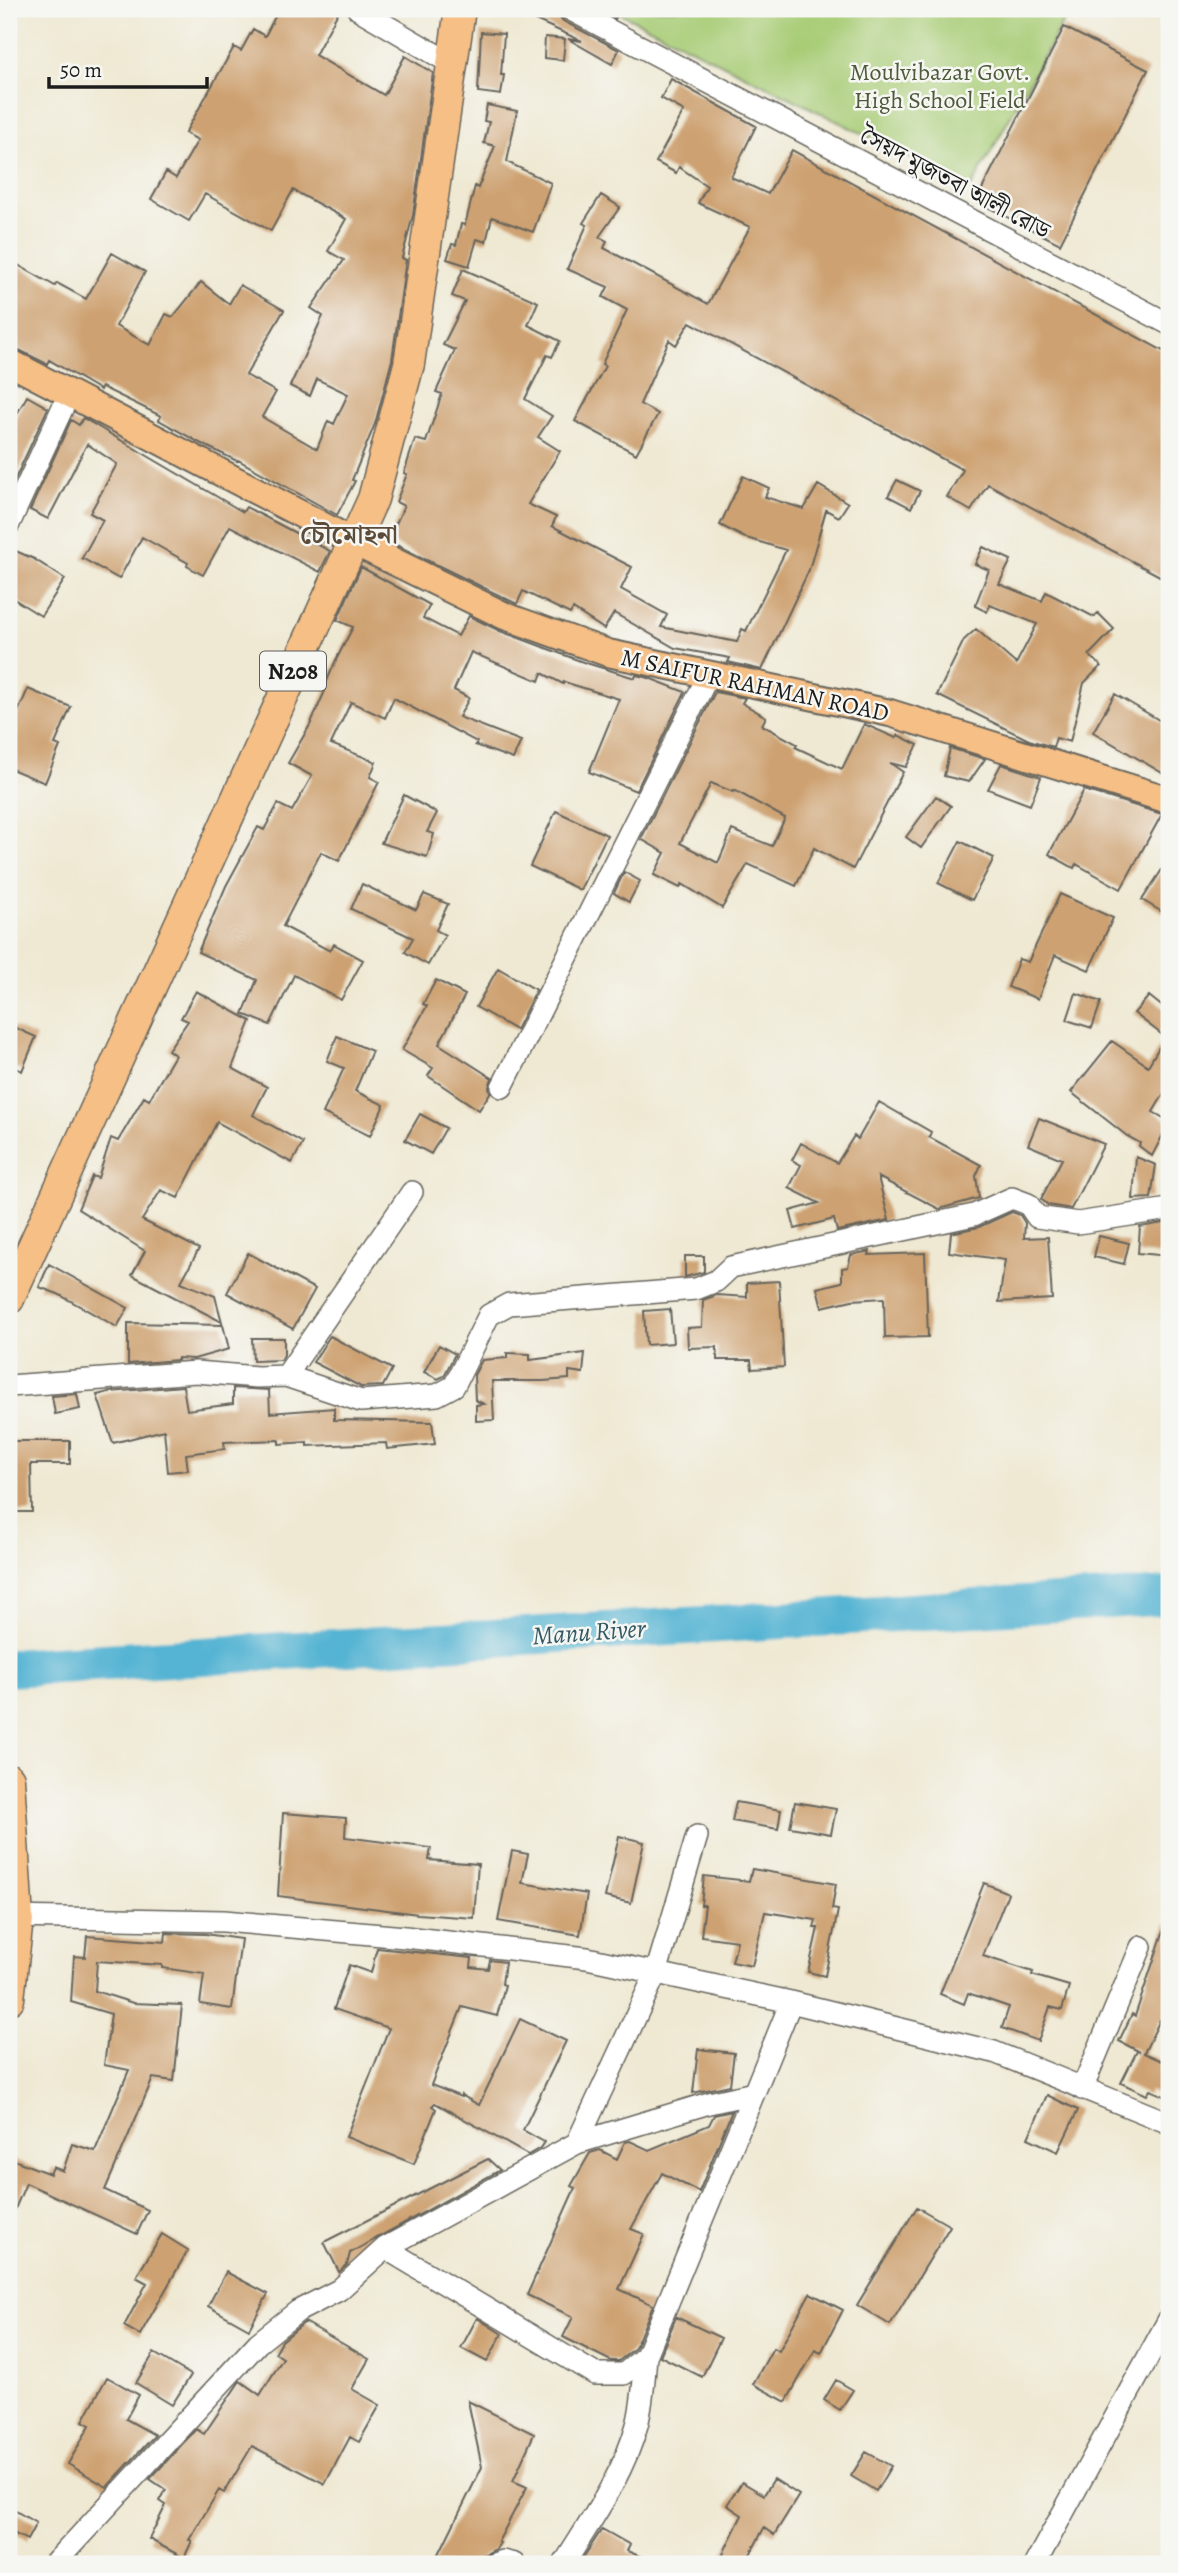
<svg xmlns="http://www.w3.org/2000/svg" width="1178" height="2573" viewBox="0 0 1178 2573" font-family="Alegreya,'Noto Serif Bengali',serif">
<rect width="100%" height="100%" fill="#f6f6f2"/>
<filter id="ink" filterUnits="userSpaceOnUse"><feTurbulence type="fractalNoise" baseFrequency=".0143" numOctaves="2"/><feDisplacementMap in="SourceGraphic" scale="14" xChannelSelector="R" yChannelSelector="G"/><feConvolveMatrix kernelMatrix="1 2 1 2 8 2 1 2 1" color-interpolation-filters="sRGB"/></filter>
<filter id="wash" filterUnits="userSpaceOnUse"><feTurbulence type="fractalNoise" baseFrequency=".00686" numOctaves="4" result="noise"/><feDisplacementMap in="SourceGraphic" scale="28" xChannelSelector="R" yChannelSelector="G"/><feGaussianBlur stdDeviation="1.57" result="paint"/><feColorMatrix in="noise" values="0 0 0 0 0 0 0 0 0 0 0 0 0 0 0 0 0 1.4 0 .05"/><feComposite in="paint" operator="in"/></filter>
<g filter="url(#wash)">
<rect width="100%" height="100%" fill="#efe9d3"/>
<path fill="#a7cc75" stroke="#627448" stroke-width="2" d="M 612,9 L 1070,9 L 971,188 Z"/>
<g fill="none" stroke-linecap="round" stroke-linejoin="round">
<path stroke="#54b4d3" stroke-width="38" d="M 9,1668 L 1169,1596"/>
</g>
<g id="blocks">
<path fill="#cda171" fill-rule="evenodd" d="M 279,9 L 340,9 L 315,55 L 384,95 L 405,56 L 433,73 L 413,215 L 402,258 L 406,260 L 392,360 L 375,424 L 352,480 L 355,481 L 337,515 L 238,460 L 237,461 L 202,444 L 159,420 L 161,416 L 102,387 L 100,390 L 49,360 L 47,364 L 9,345 L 9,260 L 55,286 L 57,283 L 86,299 L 112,253 L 145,272 L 116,326 L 150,345 L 166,314 L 173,317 L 201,282 L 229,304 L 240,285 L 284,310 L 246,375 L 276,392 L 262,417 L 317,449 L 328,421 L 334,424 L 348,394 L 317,379 L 310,396 L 290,386 L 323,316 L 311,308 L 344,260 L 328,251 L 346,219 L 293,190 L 271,231 L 205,194 L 189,221 L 151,199 L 166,172 L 176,178 L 198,140 L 185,133 L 234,47 L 241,51 L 253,29 L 265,36 Z
M 511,9 L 556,9 L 558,15 L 563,21 L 619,50 L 612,64 L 568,39 L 582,41 Z
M 597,9 L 620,9 L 615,19 Z
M 1064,27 L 1148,70 L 1060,244 L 976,201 Z
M 481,32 L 504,34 L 501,75 L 504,75 L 501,95 L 478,92 Z
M 545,37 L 565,39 L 563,60 L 544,58 Z
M 671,79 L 756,126 L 731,177 L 768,194 L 792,150 L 1169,354 L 1169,581 L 988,484 L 971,511 L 947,497 L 963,470 L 690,322 L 676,345 L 669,340 L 640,404 L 658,414 L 636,454 L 575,421 L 605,366 L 602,364 L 627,310 L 603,297 L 608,287 L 567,269 L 587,225 L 583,223 L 601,195 L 620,207 L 599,237 L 607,241 L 604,248 L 708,304 L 750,227 L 698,203 L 707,186 L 679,167 L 676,173 L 656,162 L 684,111 L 661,98 Z
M 487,105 L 517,111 L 507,162 L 551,183 L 533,232 L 492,217 L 486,242 L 477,239 L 469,266 L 447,259 L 452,244 L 456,245 L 461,224 L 465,225 L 475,186 L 478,188 L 495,146 L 484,143 L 489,122 L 484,121 Z
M 463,269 L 538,302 L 528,325 L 560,341 L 552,357 L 547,355 L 525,399 L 552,416 L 538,437 L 560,451 L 528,504 L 556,517 L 552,526 L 632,567 L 621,589 L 667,615 L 661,627 L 737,642 L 742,629 L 746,631 L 786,550 L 743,537 L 720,525 L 743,476 L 769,488 L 765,497 L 804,509 L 818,485 L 848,503 L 839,517 L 826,510 L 809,570 L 762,670 L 728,662 L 730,658 L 675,648 L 614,613 L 604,629 L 573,609 L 570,614 L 523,591 L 517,604 L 388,541 L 404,506 L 396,502 L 407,474 L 404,473 L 415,439 L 426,442 L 442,394 L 436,392 L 455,350 L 443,345 L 465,301 L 452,296 Z
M 27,396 L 48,408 L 9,492 L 9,428 Z
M 83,418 L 243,512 L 246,507 L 330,551 L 320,572 L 230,526 L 203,575 L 187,566 L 188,563 L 142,537 L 119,579 L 82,558 L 103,520 L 90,513 L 117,464 L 87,444 L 48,519 L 30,510 L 71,420 L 79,425 Z
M 897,480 L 920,491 L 911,508 L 888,496 Z
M 983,547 L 1011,560 L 999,584 L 1042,601 L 1046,592 L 1094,617 L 1098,613 L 1114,629 L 1089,655 L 1101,666 L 1084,683 L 1070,742 L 1056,738 L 1053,747 L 1029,740 L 937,695 L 964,640 L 976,629 L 1016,664 L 1037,624 L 990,605 L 987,612 L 975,606 L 989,570 L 975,564 Z
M 9,548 L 34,559 L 65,579 L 41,616 L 9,596 Z
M 361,567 L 430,605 L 423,618 L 458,636 L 469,616 L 500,631 L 583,662 L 635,678 L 636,675 L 649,678 L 685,692 L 636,791 L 589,772 L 619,699 L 564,682 L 563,684 L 542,673 L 539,681 L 471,652 L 454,690 L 469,698 L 459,717 L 521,741 L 513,759 L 475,745 L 477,742 L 394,698 L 385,718 L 351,702 L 331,744 L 376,762 L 370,777 L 379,782 L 339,861 L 321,852 L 283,926 L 330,951 L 334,944 L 363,960 L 341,1000 L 294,975 L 270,1025 L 243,1014 L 257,980 L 198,952 L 226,886 L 258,827 L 264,830 L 278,804 L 292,811 L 312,776 L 288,763 L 310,725 L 325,691 L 323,690 L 336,660 L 353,627 L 337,620 Z
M 28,689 L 71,707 L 55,744 L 60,746 L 45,783 L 9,768 L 9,732 Z
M 715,692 L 745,698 L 742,703 L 766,717 L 762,725 L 797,744 L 795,747 L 842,769 L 864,724 L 896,738 L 898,735 L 918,745 L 906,767 L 890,763 L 903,772 L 853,869 L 814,848 L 796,886 L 748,864 L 722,908 L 682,884 L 680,888 L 654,875 L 665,853 L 641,839 ZM 711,783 L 733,792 L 734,790 L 785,818 L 772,846 L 732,830 L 718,863 L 680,843 Z
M 1115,694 L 1169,726 L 1169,777 L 1093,732 Z
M 950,748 L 985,759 L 969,782 L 944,776 Z
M 1001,764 L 1041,777 L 1030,805 L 988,789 Z
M 1084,790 L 1162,814 L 1121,889 L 1076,864 L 1074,868 L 1049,854 Z
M 404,795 L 437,813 L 427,832 L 434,834 L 427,857 L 381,843 Z
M 936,796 L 951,806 L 921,848 L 906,837 Z
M 556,811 L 607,835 L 580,890 L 530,866 Z
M 960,841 L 994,858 L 972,900 L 938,883 Z
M 1169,859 L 1169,916 L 1142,900 Z
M 624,872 L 640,881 L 629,902 L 614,893 Z
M 362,884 L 416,910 L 424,894 L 448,904 L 436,930 L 445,935 L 428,965 L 405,952 L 413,938 L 351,909 Z
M 1060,894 L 1113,918 L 1089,970 L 1055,955 L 1038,999 L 1008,987 L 1019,959 L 1028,962 Z
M 498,968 L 536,990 L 516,1030 L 476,1007 Z
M 436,980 L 465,995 L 439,1044 L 492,1078 L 489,1087 L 490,1093 L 479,1110 L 428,1076 L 433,1068 L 402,1050 L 427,1006 L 423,1004 Z
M 196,991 L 251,1021 L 232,1068 L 267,1087 L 253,1115 L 303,1143 L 292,1163 L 217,1122 L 178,1198 L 161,1190 L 142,1220 L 199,1249 L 181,1282 L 215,1296 L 222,1322 L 132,1275 L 145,1251 L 78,1209 L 92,1176 L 98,1178 L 111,1138 L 118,1141 L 144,1097 L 149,1100 L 175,1055 L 168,1050 L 188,1021 L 181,1018 Z
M 1076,993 L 1101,1002 L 1092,1028 L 1067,1020 Z
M 1149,996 L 1169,1012 L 1169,1085 L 1153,1112 L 1169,1121 L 1169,1123 L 1152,1156 L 1139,1146 L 1140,1143 L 1127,1136 L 1071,1092 L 1112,1041 L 1148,1066 L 1165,1037 L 1134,1013 Z
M 9,1025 L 36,1037 L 22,1071 L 9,1065 Z
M 337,1036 L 372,1051 L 355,1091 L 384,1105 L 370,1136 L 323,1113 L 344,1068 L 327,1061 Z
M 879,1102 L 931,1132 L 929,1137 L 981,1165 L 976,1176 L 979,1198 L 939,1209 L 878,1177 L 889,1220 L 837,1231 L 834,1219 L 795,1229 L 790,1211 L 819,1203 L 789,1188 L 801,1165 L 792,1160 L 801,1143 L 837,1163 L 854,1136 L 858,1139 Z
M 420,1114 L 446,1128 L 431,1154 L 405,1140 Z
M 1039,1118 L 1104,1144 L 1071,1209 L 1048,1205 L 1041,1199 L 1062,1159 L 1028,1145 Z
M 1136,1157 L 1156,1165 L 1151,1198 L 1133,1199 Z
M 1012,1212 L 1020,1215 L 1025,1223 L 1024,1238 L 1048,1237 L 1052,1299 L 999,1302 L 1005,1260 L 949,1252 L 951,1233 L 979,1227 Z
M 1169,1222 L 1169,1256 L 1138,1253 L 1140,1227 Z
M 1099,1236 L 1129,1243 L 1124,1264 L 1094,1257 Z
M 870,1251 L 869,1255 L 925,1253 L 928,1337 L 885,1338 L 884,1298 L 852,1300 L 822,1307 L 817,1288 L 842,1282 L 842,1268 L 848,1267 L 851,1255 Z
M 248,1253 L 315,1289 L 293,1329 L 227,1293 Z
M 685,1256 L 704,1256 L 704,1272 L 685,1277 Z
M 49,1264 L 128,1308 L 117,1327 L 58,1294 L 39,1287 Z
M 779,1281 L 784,1367 L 752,1369 L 751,1360 L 717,1360 L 717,1347 L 688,1348 L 687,1328 L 702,1327 L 703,1300 L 717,1295 L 747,1297 L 747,1283 Z
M 670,1309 L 673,1343 L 646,1345 L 644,1311 Z
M 128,1323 L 223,1325 L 229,1349 L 194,1359 L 178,1358 L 178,1360 L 128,1364 Z
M 330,1336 L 392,1369 L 383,1386 L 361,1387 L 313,1362 Z
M 252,1338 L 284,1338 L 284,1355 L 281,1360 L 253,1361 Z
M 439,1345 L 455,1354 L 444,1376 L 438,1379 L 424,1372 Z
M 507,1353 L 530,1354 L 530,1360 L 585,1353 L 583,1373 L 569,1371 L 569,1379 L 543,1381 L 492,1381 L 494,1420 L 476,1421 L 476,1405 L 484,1404 L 475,1400 L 474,1375 L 482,1360 L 507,1358 Z
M 183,1386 L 187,1410 L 233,1404 L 233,1388 L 269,1390 L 270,1413 L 334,1408 L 334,1420 L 432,1422 L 435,1444 L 387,1449 L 386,1443 L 307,1446 L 307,1442 L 279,1444 L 279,1440 L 224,1442 L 225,1449 L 186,1454 L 188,1470 L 168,1472 L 164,1430 L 113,1443 L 97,1395 L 109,1392 Z
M 77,1394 L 80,1409 L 55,1414 L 52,1396 Z
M 10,1441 L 70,1441 L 70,1464 L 31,1464 L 32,1512 L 11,1512 Z
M 736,1802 L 781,1810 L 778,1829 L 732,1821 Z
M 795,1802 L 836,1809 L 831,1834 L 790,1827 Z
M 283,1813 L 346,1818 L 345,1837 L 431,1848 L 429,1860 L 478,1864 L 474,1918 L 418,1914 L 278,1896 Z
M 619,1836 L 644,1842 L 631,1903 L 605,1897 Z
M 512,1851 L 528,1854 L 522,1883 L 587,1894 L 580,1935 L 498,1921 Z
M 752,1869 L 836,1884 L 832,1909 L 838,1910 L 825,1976 L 808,1972 L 818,1928 L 814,1928 L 816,1920 L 765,1912 L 752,1966 L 732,1962 L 737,1941 L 701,1936 L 705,1905 L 701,1905 L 704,1876 L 749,1881 Z
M 984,1883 L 1008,1893 L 983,1956 L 1033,1972 L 1032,1975 L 1069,1986 L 1062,2010 L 1050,2007 L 1038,2041 L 1002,2028 L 1009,2007 L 968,1993 L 964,2004 L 940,1994 Z
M 1166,1924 L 1169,1925 L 1169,2024 L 1160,2020 L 1144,2053 L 1169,2064 L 1169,2098 L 1150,2090 L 1147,2095 L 1121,2083 L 1137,2051 L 1140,2052 L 1119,2041 L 1132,2014 L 1135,2016 Z
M 166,1933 L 205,1934 L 241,1939 L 232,2009 L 200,2004 L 204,1974 L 162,1968 L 162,1965 L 97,1961 L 95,1991 L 133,2003 L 182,2005 L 174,2081 L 153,2078 L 105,2190 L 148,2210 L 137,2234 L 26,2183 L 9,2223 L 9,2158 L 50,2174 L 53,2167 L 63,2171 L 72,2144 L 95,2151 L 129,2070 L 104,2065 L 111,2014 L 71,2002 L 74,1956 L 85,1957 L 87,1936 L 165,1942 Z
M 377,1948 L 472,1958 L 471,1967 L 488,1969 L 490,1960 L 505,1962 L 502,1984 L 505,1985 L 497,2016 L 462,2007 L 431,2085 L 461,2097 L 461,2095 L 479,2105 L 520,2019 L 566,2041 L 523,2130 L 544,2142 L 540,2148 L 528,2155 L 435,2103 L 432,2106 L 436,2109 L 414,2164 L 346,2137 L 389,2028 L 334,2009 L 349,1965 L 371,1973 Z
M 698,2049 L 734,2053 L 730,2085 L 693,2093 Z
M 1047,2095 L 1078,2110 L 1058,2152 L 1028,2138 Z
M 732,2111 L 699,2192 L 662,2173 L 631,2229 L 644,2234 L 619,2289 L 653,2305 L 635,2348 L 619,2361 L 611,2361 L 563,2337 L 573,2317 L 527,2295 L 575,2188 L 571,2186 L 590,2153 L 600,2150 L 617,2159 L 625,2142 L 630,2141 L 649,2150 L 709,2125 L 714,2115 Z
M 488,2159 L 500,2170 L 350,2253 L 347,2265 L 339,2272 L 324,2242 Z
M 917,2207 L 950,2226 L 890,2325 L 857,2305 Z
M 162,2234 L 188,2250 L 140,2335 L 124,2326 L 147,2283 L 136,2277 Z
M 226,2272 L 268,2294 L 249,2329 L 208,2306 Z
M 810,2293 L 843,2310 L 821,2353 L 815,2350 L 786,2402 L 753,2384 L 773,2348 L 779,2351 Z
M 676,2317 L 721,2338 L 702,2377 L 660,2356 Z
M 477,2318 L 502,2334 L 487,2362 L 461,2348 Z
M 305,2322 L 369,2359 L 352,2389 L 380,2405 L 359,2442 L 350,2437 L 325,2484 L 252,2446 L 224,2493 L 219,2490 L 189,2540 L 192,2541 L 184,2558 L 149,2539 L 166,2505 L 160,2501 L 166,2490 L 150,2479 L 196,2429 L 204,2434 L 240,2381 L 260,2395 L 283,2358 L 275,2353 L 282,2341 Z
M 154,2353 L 191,2375 L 172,2405 L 136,2383 Z
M 107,2377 L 139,2395 L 126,2419 L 155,2435 L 107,2487 L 68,2464 L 90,2425 L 83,2421 Z
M 836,2380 L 853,2390 L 840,2410 L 824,2400 Z
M 468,2401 L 534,2434 L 513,2481 L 527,2487 L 498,2542 L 500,2543 L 496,2549 L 484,2555 L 481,2564 L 434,2564 L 482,2467 Z
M 866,2452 L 891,2466 L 876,2491 L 851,2476 Z
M 774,2479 L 799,2495 L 774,2535 L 764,2528 L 745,2564 L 718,2564 L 742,2515 L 727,2505 L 742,2482 L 764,2495 Z
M 9,2507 L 36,2523 L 27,2540 L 9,2531 Z
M 602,2529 L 630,2545 L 627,2551 L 659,2564 L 579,2564 Z"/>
</g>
</g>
<g filter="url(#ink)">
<use href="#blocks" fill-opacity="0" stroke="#66645c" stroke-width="2"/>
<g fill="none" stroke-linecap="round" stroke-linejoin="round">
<defs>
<path id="minor" d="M 358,9 L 452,64
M 569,9 L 1169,324
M 9,524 L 69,394
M 502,1087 L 709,674
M 286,1376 L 412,1192
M 9,1386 L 196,1372 L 257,1377 L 286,1376 L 361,1401 L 437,1395 L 454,1386 L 489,1315 L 509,1304 L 696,1289 L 716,1281 L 731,1267 L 974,1215 L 1012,1198 L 1028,1204 L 1037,1217 L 1078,1223 L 1169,1209
M 9,1917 L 224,1921 L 405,1937 L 587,1958 L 791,2002 L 994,2052 L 1169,2123
M 1082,2089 L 1141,1947
M 577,2143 L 656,1973 L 697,1836
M 385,2248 L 595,2374 L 624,2374 L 646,2356 L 754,2093
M 54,2564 L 258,2343 L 298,2311 L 339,2290 L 385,2248 L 577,2143 L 709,2103 L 754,2093 L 791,2002
M 494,2564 L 502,2561 L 514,2564
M 564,2564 C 591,2520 623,2476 637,2425 C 643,2403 644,2379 646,2356
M 1035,2564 L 1169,2319"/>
<path id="major" d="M 9,362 L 352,541 L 505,616 L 608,653 L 890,713 L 1169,800"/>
<path id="highway" d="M 9,1299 L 373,499 L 409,364 L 460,9
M 9,1779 L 18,1919 L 9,1999"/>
</defs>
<use href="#minor" stroke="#66645c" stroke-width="24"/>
<use href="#major" stroke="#66645c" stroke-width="30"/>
<use href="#highway" stroke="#66645c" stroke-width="33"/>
<use href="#minor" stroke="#fff" stroke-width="21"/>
<use href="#major" stroke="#f5bf86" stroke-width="26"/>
<use href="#highway" stroke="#f5bf86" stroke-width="30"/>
</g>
</g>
<g text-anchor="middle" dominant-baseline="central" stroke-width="5" stroke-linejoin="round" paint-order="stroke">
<rect fill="#f6f6f2" stroke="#5d5d5c" stroke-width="2" x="260" y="651.5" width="66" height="39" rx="5"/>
<g font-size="23" font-weight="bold" fill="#1c1c1c">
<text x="293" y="671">N208</text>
</g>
<g font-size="24" fill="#4d5a3b" stroke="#f6f6f2">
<text x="940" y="72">Moulvibazar Govt.<tspan x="940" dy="28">High School Field</tspan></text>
</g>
<g font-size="24" fill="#1c1c1c" stroke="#f6f6f2">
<text transform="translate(955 183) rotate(28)">সৈয়দ মুজতবা আলী রোড</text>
<text transform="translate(755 685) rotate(12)">M SAIFUR RAHMAN ROAD</text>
</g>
<g font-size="26" font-weight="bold" fill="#5a4b3a" stroke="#f6f6f2">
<text x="349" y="534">চৌমোহনা</text>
</g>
<g font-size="26" font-style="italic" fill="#325965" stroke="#f6f6f2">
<text transform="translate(589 1632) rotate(-4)">Manu River</text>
</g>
</g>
<rect width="1178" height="2573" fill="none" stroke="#f6f6f2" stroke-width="35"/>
<path d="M49 77v10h158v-10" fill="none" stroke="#1c1c1c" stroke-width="3.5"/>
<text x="60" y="77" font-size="21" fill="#1c1c1c" stroke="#f6f6f2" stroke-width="5" paint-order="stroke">50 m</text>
</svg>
